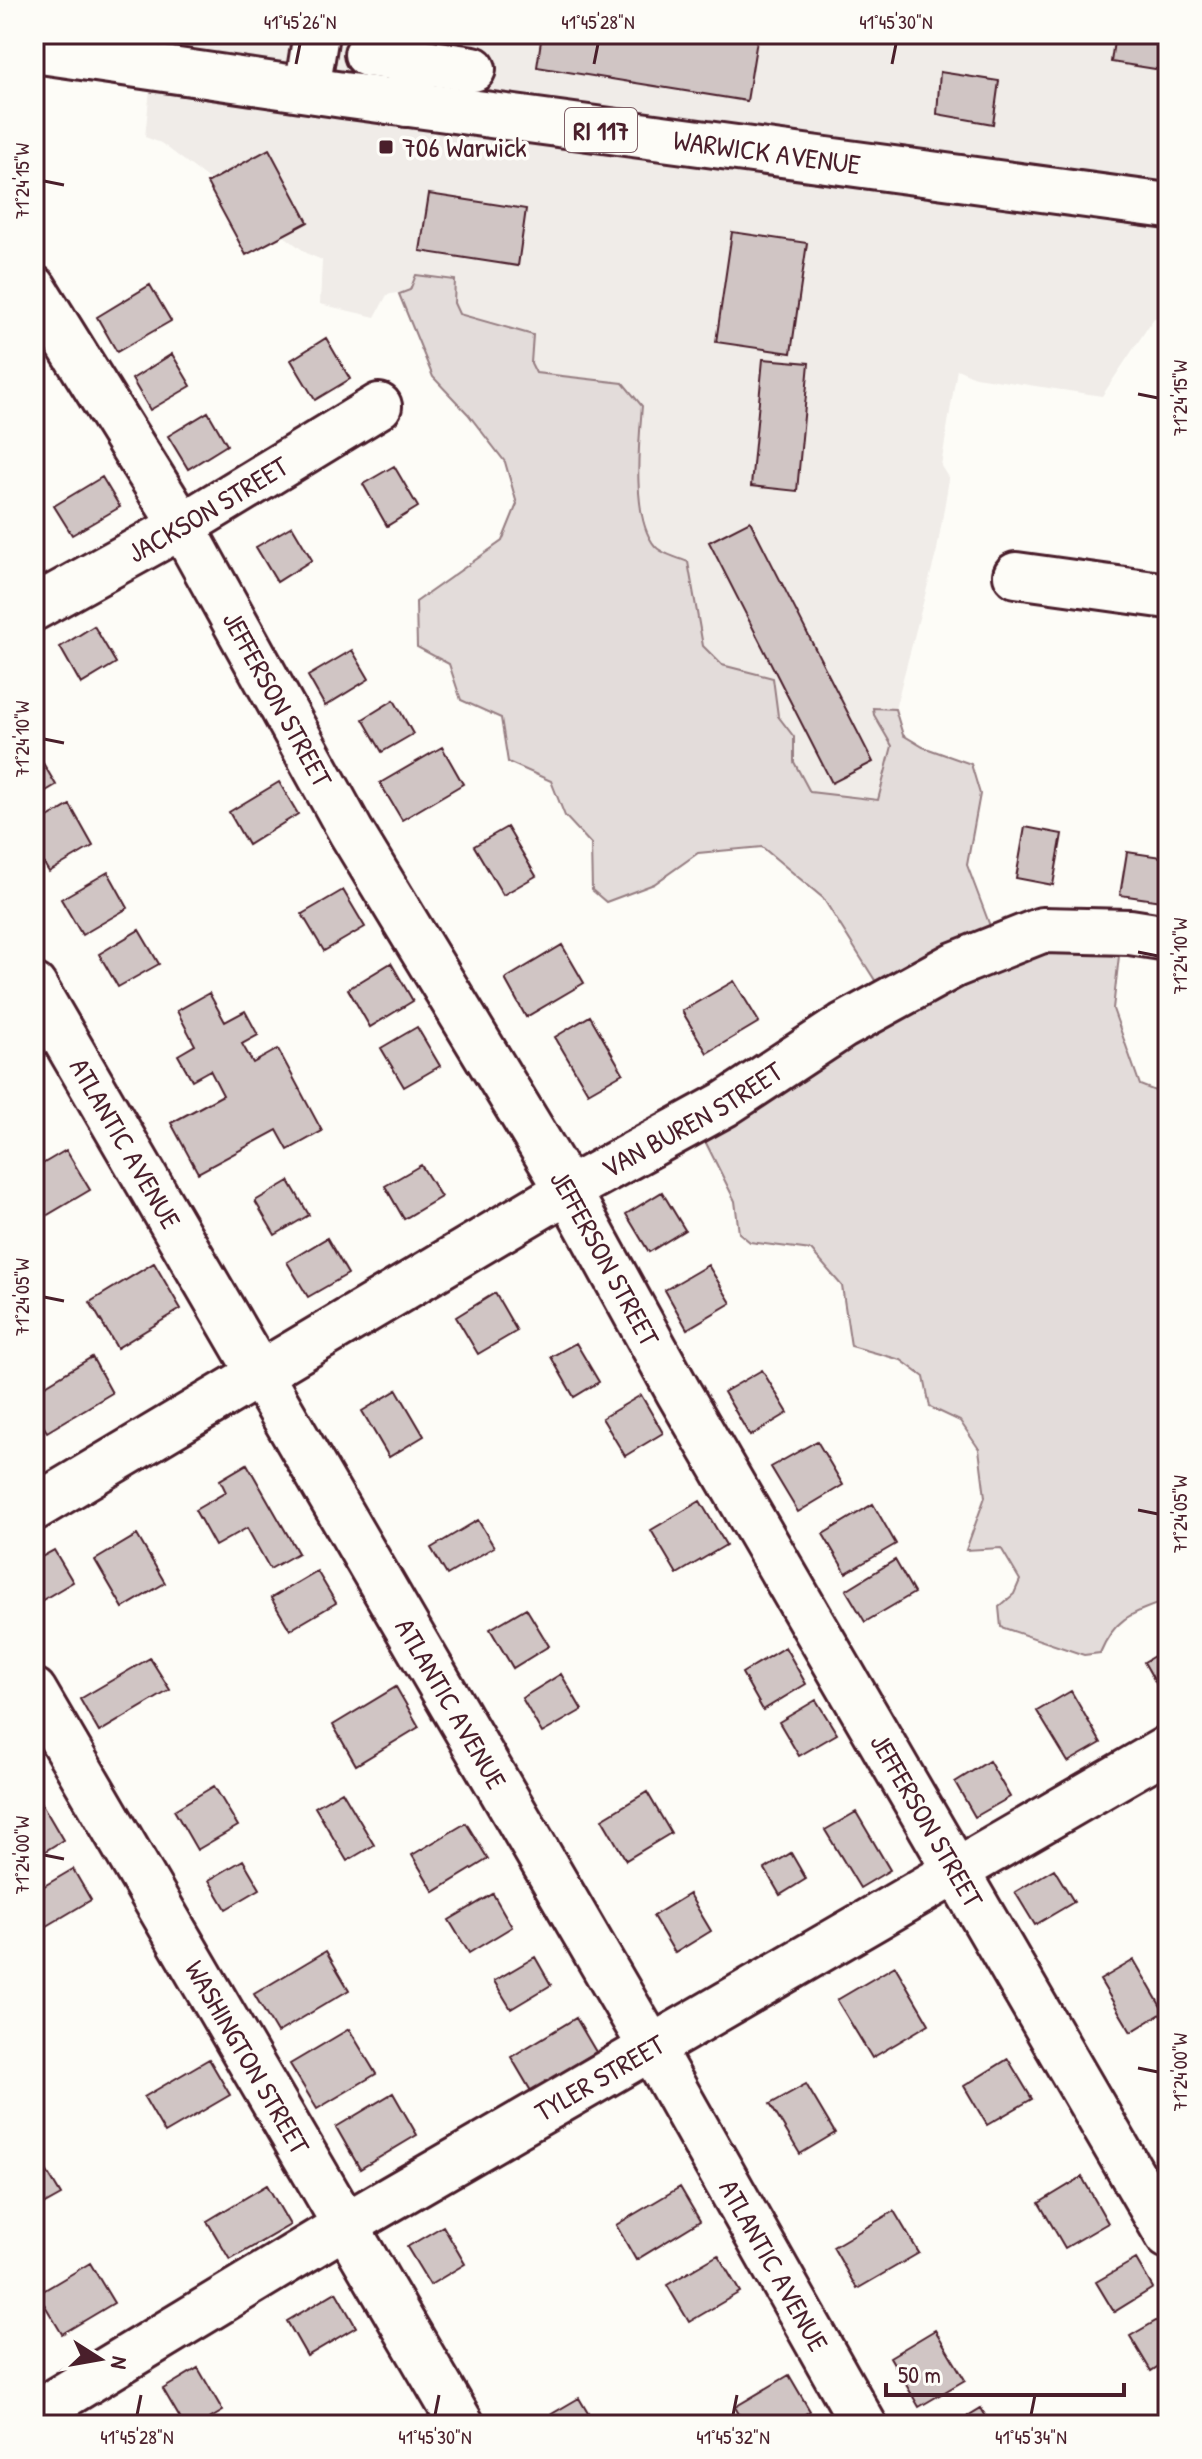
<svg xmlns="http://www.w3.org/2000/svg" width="1202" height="2459" viewBox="0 0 1202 2459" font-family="'Patrick Hand',sans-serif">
<rect width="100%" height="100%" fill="#fdfcf7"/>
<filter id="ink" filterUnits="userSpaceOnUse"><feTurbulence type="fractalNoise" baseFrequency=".0125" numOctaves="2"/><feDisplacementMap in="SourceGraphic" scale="16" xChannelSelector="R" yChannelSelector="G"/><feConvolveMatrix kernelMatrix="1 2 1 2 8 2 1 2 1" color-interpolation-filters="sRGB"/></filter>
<g filter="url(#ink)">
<path fill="#f0ece8" d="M 34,34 L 1168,34 L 1168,319 L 1154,318 L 1102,396 L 975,377 L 957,369 L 941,466 L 949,479 L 937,550 L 895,709 L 873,708 L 874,715 L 892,746 L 878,800 L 810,793 L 794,762 L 794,737 L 778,716 L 773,678 L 722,665 L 703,646 L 688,562 L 656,548 L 647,531 L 636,479 L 642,406 L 623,383 L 535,374 L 531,363 L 533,335 L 459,314 L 454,303 L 455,281 L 387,295 L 375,317 L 320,304 L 322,260 L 308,254 L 161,143 L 145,137 L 152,70 Z"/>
<path fill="#e3dcda" stroke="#967e82" stroke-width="2" d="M 416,275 L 455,280 L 454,303 L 459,314 L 533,335 L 531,363 L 536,373 L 623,383 L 642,406 C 639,441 631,518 655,546 C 661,554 679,558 688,562 L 703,646 L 722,665 L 773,678 L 778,716 L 794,737 L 794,762 L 810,792 L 878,800 L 892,746 L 874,715 L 873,708 L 895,709 L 903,735 L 923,747 L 971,764 L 980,794 L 967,865 L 998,947 L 1121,938 L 1113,1009 L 1140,1085 L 1168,1096 L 1168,1600 C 1133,1613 1115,1617 1100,1653 L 1084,1655 L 1001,1627 L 999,1607 L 1014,1594 L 1020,1580 L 1001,1548 L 966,1550 L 985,1497 L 979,1449 L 960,1421 L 930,1407 L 924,1377 L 901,1360 L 851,1346 L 842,1286 L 811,1250 L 750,1242 L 739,1233 L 735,1201 L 699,1129 L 888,1001 L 823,898 L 762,847 L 698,853 L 654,884 L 606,902 L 592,890 L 591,844 L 565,816 L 551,781 L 508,762 L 501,718 L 461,700 L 449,664 L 417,647 L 416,602 L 502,541 L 517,504 L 505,462 L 468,414 L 433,377 L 399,294 L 410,290 Z"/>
<path fill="#d0c5c4" stroke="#4a1f2b" stroke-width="2" d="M 542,34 L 758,34 L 747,101 L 537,67 Z
M 1115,34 L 1168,34 L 1168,71 L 1111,62 Z
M 940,72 L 999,81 L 993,124 L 937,114 Z
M 269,149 L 308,222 L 246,255 L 207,183 Z
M 429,194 L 526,209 L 518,266 L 420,251 Z
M 732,232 L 807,243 L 791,353 L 716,342 Z
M 150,285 L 171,321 L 117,352 L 97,317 Z
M 326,338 L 350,379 L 315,400 L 291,360 Z
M 172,354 L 191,386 L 150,410 L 132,379 Z
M 763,359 L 809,363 L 797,491 L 751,486 Z
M 208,412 L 227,445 L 188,469 L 168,436 Z
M 394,466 L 418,507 L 387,526 L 363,484 Z
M 102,477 L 120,507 L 72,535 L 54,506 Z
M 750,521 L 873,762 L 832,783 L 709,542 Z
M 292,526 L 312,560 L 277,582 L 256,547 Z
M 94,626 L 116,663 L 81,684 L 60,647 Z
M 352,650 L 369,679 L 325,706 L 308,676 Z
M 394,700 L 413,734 L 382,752 L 363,719 Z
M 442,747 L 463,784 L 402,820 L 380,783 Z
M 37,753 L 56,785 L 34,798 L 34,755 Z
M 279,782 L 298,814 L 248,845 L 229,812 Z
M 70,805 L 93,846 L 49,872 L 34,847 L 34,826 Z
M 507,827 L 536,876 L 503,895 L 474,846 Z
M 1025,827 L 1062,834 L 1053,885 L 1016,878 Z
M 1127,852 L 1168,858 L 1162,901 L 1120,895 Z
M 108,872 L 128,908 L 82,935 L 61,899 Z
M 343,890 L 365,927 L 324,951 L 302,914 Z
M 139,930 L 159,964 L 118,987 L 99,954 Z
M 562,945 L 584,983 L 526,1017 L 505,979 Z
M 391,963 L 413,1001 L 370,1027 L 348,989 Z
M 734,981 L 759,1022 L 707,1053 L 682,1011 Z
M 209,993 L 225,1022 L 245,1011 L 258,1035 L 242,1044 L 253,1063 L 278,1049 L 322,1131 L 288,1150 L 277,1130 L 198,1173 L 171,1123 L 223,1095 L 210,1070 L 192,1080 L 178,1055 L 195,1045 L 177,1011 Z
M 590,1016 L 623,1073 L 588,1093 L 555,1037 Z
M 417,1027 L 440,1066 L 404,1087 L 381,1048 Z
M 66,1150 L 90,1190 L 34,1223 L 34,1169 Z
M 421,1165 L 441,1197 L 404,1219 L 385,1186 Z
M 289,1181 L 309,1215 L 275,1235 L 255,1201 Z
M 662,1192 L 685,1230 L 649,1252 L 626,1214 Z
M 327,1238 L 348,1274 L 308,1297 L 287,1262 Z
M 154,1263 L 181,1309 L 117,1348 L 90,1302 Z
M 708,1265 L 731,1303 L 687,1329 L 665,1290 Z
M 495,1293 L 517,1331 L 478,1354 L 456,1317 Z
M 576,1343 L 599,1382 L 574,1397 L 551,1357 Z
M 92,1357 L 112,1393 L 47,1432 L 34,1411 L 34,1392 Z
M 762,1370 L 788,1413 L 750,1436 L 724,1392 Z
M 397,1390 L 424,1436 L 389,1457 L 362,1411 Z
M 641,1395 L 663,1433 L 625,1456 L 602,1418 Z
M 817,1441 L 843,1485 L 798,1512 L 771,1467 Z
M 247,1464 L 298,1553 L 270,1569 L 247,1528 L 215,1546 L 195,1510 L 226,1492 L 220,1480 Z
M 700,1501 L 726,1545 L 677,1574 L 651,1530 Z
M 873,1504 L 896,1544 L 846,1573 L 823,1534 Z
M 478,1520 L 494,1547 L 447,1575 L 431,1548 Z
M 137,1535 L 165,1583 L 123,1608 L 95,1560 Z
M 54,1550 L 73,1582 L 34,1605 L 34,1561 Z
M 895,1560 L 914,1593 L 865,1622 L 846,1590 Z
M 317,1571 L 336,1603 L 290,1630 L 271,1598 Z
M 526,1608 L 549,1646 L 513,1668 L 490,1629 Z
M 785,1647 L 806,1684 L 763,1710 L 742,1673 Z
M 1168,1648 L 1168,1697 L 1165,1699 L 1144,1662 Z
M 150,1658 L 170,1690 L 99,1732 L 80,1699 Z
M 561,1674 L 582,1710 L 542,1733 L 522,1698 Z
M 396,1687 L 419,1727 L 356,1765 L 333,1725 Z
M 1071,1691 L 1101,1743 L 1068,1762 L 1037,1711 Z
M 816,1700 L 837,1734 L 799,1756 L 779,1722 Z
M 989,1761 L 1010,1797 L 975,1817 L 955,1782 Z
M 214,1786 L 238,1826 L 197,1850 L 174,1810 Z
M 342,1791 L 374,1845 L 347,1861 L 315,1807 Z
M 647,1792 L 671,1833 L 626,1860 L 602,1819 Z
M 39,1799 L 63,1840 L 34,1858 L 34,1802 Z
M 856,1812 L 890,1870 L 860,1888 L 825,1830 Z
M 466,1823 L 488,1859 L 434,1892 L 412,1855 Z
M 791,1853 L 806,1879 L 780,1895 L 765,1869 Z
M 243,1860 L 260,1889 L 226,1909 L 209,1880 Z
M 73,1869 L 91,1900 L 37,1932 L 34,1927 L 34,1892 Z
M 1054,1869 L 1074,1902 L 1035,1925 L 1015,1892 Z
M 493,1894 L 512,1927 L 469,1953 L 449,1920 Z
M 689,1894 L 711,1931 L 675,1953 L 653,1916 Z
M 326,1951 L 349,1990 L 277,2033 L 254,1994 Z
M 535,1957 L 551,1985 L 511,2009 L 494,1981 Z
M 1134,1960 L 1164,2012 L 1131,2032 L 1100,1980 Z
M 895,1966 L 929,2024 L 872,2058 L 837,2000 Z
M 576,2018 L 596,2052 L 531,2091 L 511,2057 Z
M 349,2029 L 376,2074 L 317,2109 L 290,2064 Z
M 209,2059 L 230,2095 L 165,2133 L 144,2097 Z
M 1008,2059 L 1032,2099 L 987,2125 L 964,2086 Z
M 806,2084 L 835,2133 L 800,2154 L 770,2104 Z
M 393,2093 L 417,2135 L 360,2169 L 336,2127 Z
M 37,2155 L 61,2195 L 34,2210 L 34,2157 Z
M 1082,2177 L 1108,2223 L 1065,2248 L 1039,2203 Z
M 267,2185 L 290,2225 L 230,2260 L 207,2221 Z
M 680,2187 L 700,2221 L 636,2260 L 616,2225 Z
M 894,2211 L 919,2253 L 857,2289 L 833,2247 Z
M 443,2226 L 465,2264 L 430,2285 L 407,2247 Z
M 718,2255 L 740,2292 L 689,2322 L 667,2285 Z
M 1136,2259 L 1153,2288 L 1114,2312 L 1096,2282 Z
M 90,2263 L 114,2303 L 62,2334 L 38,2294 Z
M 336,2292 L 356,2327 L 307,2356 L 287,2321 Z
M 1168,2314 L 1168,2360 L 1151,2371 L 1130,2336 Z
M 935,2330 L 965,2380 L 919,2407 L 890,2357 Z
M 198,2368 L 223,2411 L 199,2425 L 184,2425 L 163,2389 Z
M 789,2375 L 810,2411 L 787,2425 L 745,2425 L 735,2407 Z
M 579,2398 L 595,2425 L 533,2425 Z
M 981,2408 L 991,2425 L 953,2425 Z"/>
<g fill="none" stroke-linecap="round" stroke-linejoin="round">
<defs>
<g id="minor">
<path d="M 367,54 L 411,60 L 406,104"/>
<path d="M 411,60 L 473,69"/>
<path d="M 307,89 L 316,34"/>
<path id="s1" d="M 34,288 L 182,526 L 351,832 L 568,1190 L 679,1393 L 1168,2236"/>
<path d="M 1016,575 L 1168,596"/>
<path id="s2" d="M 34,608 L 182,526 L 379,406"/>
<path id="s3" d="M 34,986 L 652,2049 L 864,2425"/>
<path id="s4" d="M 34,1508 L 568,1190 L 725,1104 L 843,1026 L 954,965 L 1042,930 L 1130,932 L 1168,938"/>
<path id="s5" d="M 34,1691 L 462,2425"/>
<path id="s6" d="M 34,2414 L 344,2226 L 1168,1748"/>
</g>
<g id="major">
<path id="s7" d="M 34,50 L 343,95 L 1168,206"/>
</g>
</defs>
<use href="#minor" stroke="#4a1f2b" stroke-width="50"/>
<use href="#major" stroke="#4a1f2b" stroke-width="50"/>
<use href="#minor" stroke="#fdfcf7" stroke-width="44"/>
<use href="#major" stroke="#fdfcf7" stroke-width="44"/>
</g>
</g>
<path fill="none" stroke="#4a1f2b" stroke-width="3" d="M 296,64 L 300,44M 594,64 L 598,44M 892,64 L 896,44M 44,181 L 64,185M 1138,394 L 1158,398M 44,739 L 64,743M 1138,952 L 1158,956M 44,1297 L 64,1301M 1138,1510 L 1158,1514M 44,1855 L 64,1859M 1138,2068 L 1158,2072M 137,2415 L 141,2395M 435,2415 L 439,2395M 733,2415 L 737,2395M 1031,2415 L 1035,2395"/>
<rect fill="#4a1f2b" stroke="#fdfcf7" stroke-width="3" x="378" y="139" width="16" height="16" rx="4"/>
<g text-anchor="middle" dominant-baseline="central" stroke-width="7" stroke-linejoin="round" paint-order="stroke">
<rect fill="#fdfcf7" stroke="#806168" stroke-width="2" x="565" y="108" width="72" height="44" rx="6"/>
<g font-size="26" font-weight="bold" fill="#4a1f2b">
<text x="601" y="130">RI 117</text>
</g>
<g font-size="28" fill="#4a1f2b" stroke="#fdfcf7" text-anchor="start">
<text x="402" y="147">706 Warwick</text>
</g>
<g font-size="28" fill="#4a1f2b" stroke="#fdfcf7">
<text stroke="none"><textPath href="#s7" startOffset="740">WARWICK AVENUE</textPath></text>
<text stroke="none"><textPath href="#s2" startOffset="200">JACKSON STREET</textPath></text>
<text stroke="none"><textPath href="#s1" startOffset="478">JEFFERSON STREET</textPath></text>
<text stroke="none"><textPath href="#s4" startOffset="764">VAN BUREN STREET</textPath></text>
<text stroke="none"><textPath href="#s3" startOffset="182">ATLANTIC AVENUE</textPath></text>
<text stroke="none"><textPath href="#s1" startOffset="1126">JEFFERSON STREET</textPath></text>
<text stroke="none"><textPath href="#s3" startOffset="830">ATLANTIC AVENUE</textPath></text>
<text stroke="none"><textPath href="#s1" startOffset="1774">JEFFERSON STREET</textPath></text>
<text stroke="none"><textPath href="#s5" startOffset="424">WASHINGTON STREET</textPath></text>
<text stroke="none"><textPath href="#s6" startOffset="658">TYLER STREET</textPath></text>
<text stroke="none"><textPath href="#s3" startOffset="1478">ATLANTIC AVENUE</textPath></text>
</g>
</g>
<rect width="1202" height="2459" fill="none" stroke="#fdfcf7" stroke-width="88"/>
<g transform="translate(100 2359) rotate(101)" stroke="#fdfcf7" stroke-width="6" paint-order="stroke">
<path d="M0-6L14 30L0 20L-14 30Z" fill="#4a1f2b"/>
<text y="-12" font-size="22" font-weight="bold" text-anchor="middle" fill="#4a1f2b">N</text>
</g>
<path d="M886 2383v12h238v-12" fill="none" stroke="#4a1f2b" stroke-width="4"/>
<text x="898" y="2383" font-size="24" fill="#4a1f2b" stroke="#fdfcf7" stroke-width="6" paint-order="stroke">50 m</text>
<rect x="44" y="44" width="1114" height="2371" fill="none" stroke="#4a1f2b" stroke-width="3"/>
<g font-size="20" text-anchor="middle" fill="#4a1f2b">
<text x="300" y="29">41°45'26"N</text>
<text x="598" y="29">41°45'28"N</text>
<text x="896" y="29">41°45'30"N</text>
<text transform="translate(22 181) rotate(-90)" y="7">71°24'15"W</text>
<text transform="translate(1180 398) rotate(-90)" y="7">71°24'15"W</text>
<text transform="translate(22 739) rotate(-90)" y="7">71°24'10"W</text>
<text transform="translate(1180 956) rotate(-90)" y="7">71°24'10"W</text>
<text transform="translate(22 1297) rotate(-90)" y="7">71°24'05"W</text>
<text transform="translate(1180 1514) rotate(-90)" y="7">71°24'05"W</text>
<text transform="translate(22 1855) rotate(-90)" y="7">71°24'00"W</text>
<text transform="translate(1180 2072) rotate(-90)" y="7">71°24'00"W</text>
<text x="137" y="2444">41°45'28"N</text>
<text x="435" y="2444">41°45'30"N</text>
<text x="733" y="2444">41°45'32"N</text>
<text x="1031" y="2444">41°45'34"N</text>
</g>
</svg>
